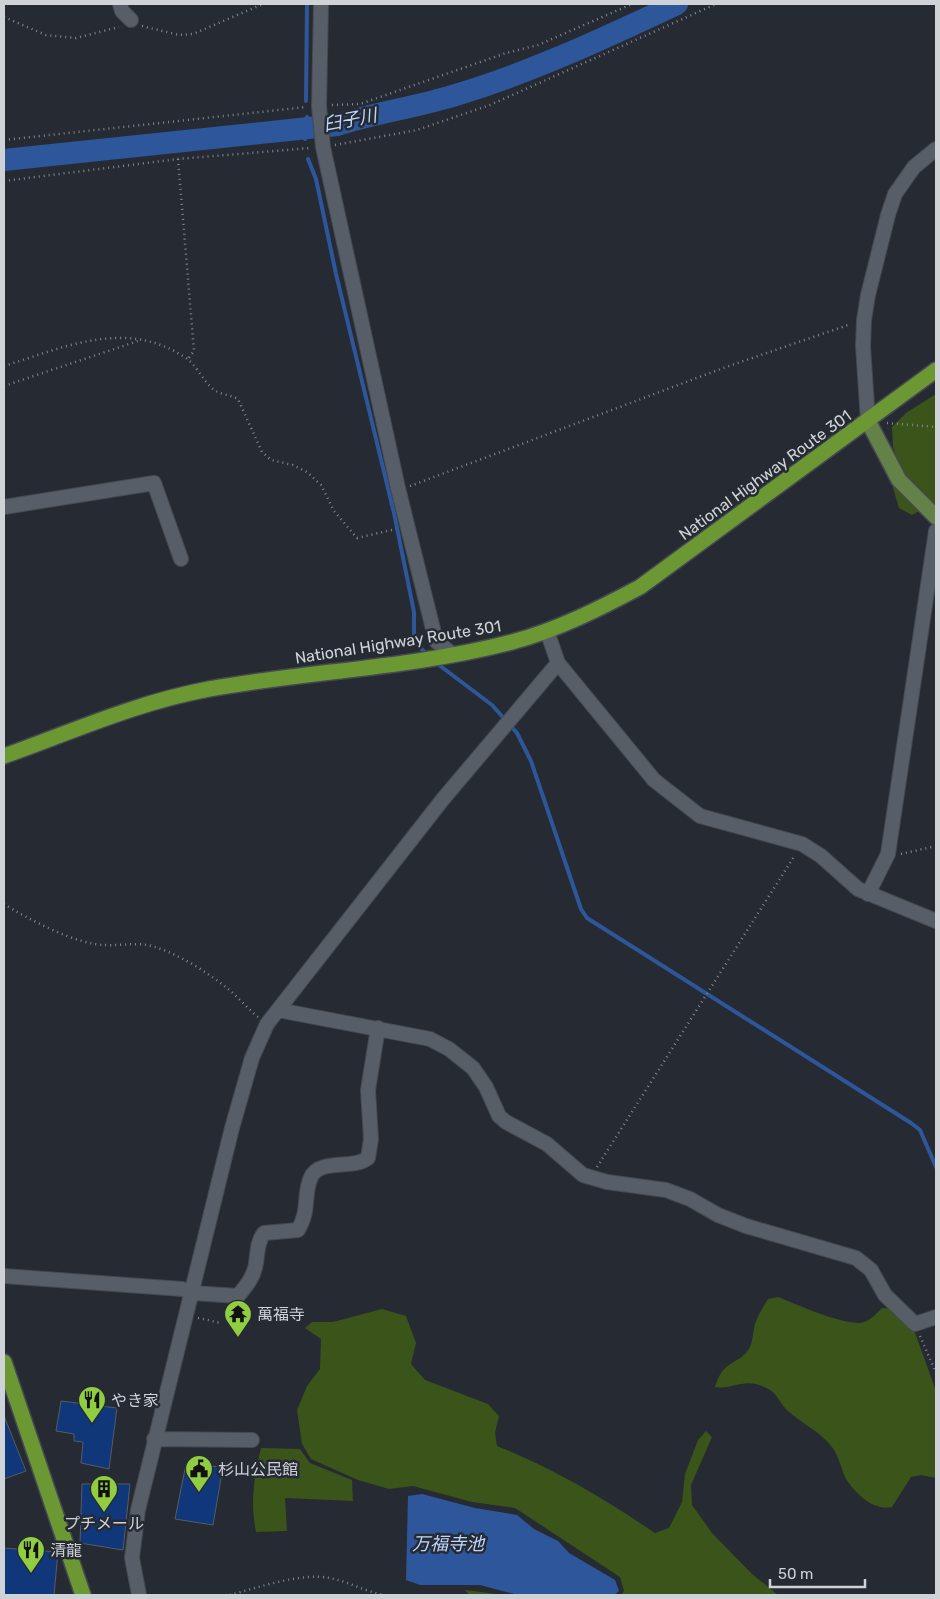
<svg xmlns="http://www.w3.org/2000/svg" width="940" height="1599" viewBox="0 0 940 1599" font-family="Rubik,'Noto Sans JP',sans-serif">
<rect width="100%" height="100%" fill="#262b33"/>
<path fill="#3a5419" d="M 936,394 L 936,508 L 930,505 L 912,515 L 899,508 L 893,488 L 900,467 L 893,447 L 892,427 L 906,413 Z
M 778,1297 C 798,1305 838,1323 859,1323 C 868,1323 876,1314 882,1308 L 892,1309 L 914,1330 L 936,1391 L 936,1478 L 921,1475 L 911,1477 L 892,1507 C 873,1511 856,1494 846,1479 C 841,1469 839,1456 832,1447 C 820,1431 802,1424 788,1411 C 781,1405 778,1395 770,1390 C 745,1375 736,1390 715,1387 C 724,1357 740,1366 750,1347 C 753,1340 753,1331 755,1324 C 758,1315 763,1307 768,1299 Z
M 382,1309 L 406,1316 L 416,1343 L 411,1364 L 425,1380 L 488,1404 L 499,1416 L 495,1433 L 497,1446 C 555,1469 603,1498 655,1533 L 669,1528 L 682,1502 L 685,1474 L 698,1440 L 706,1431 L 712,1437 L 691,1485 L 692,1505 L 712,1533 L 752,1574 L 778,1595 L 621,1595 L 624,1591 L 620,1577 L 515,1508 L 472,1502 L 413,1486 L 389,1489 L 358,1480 L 311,1459 L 302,1444 L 297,1410 L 307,1386 L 320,1369 L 321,1339 L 305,1328 L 312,1322 L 333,1322 Z
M 261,1448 L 300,1449 L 310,1463 L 352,1480 L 353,1501 L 285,1498 L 287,1531 L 256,1532 C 250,1502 254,1477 261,1448 Z
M 465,1590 L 504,1595 L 469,1595 Z"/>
<path fill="#2d569b" d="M 422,1494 L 475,1508 L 517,1515 L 534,1529 L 558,1541 L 569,1553 L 615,1580 L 619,1591 L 614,1595 L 518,1595 L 480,1585 L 420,1585 L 406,1580 L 408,1496 Z"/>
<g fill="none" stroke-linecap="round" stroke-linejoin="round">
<path stroke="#2d569b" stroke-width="4" d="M 306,101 L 307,4
M 305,139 L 307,117
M 308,159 L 316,179 L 336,274 L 394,513 L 414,612 L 414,640 L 426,654
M 435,662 L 492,705 L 517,733 L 531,761 L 581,909 L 587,918 L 911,1123 L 920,1130 L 936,1167"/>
<path stroke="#2d569b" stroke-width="22" d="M 4,160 L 337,125 C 377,112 419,107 459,94 C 535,71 606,37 677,4"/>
</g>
<path fill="#0f3779" stroke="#565c65" d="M 61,1401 L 117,1408 L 109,1469 L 81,1463 L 83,1442 L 74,1441 L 74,1434 L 56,1431 Z
M 4,1416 L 26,1471 L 4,1479 Z
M 186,1464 L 223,1467 L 213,1525 L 175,1519 Z
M 82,1484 L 130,1484 L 123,1550 L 80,1543 Z
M 4,1548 L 58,1552 L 54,1595 L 4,1595 Z"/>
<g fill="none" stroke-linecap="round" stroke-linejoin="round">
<defs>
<path id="street" d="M 120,4 L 122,11 L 131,20
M 321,4 L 319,106 L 323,147 L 398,488 L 436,641 L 452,654
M 868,421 L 863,346 L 864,320 L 868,295 L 888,215 L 895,194 L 914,167 L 936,149
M 4,507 L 154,483 L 181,559
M 547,631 L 558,663 L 654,780 L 700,816 L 802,844 L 821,856 L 858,889 L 936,921
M 868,894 L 888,854 L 936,531
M 278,1010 L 430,1039 L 449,1049 L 473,1068 L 486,1087 L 499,1116 L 506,1122 L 547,1144 L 583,1175 L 607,1182 L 666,1190 L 690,1199 L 718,1215 L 746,1226 L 856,1258 L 871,1270 L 885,1295 L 915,1324 L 936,1317
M 4,1276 L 182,1289 L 193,1293 L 238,1296 C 245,1287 252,1280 255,1268 C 258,1256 256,1243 264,1233 L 298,1230 C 310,1211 303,1194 311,1177 C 320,1158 354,1170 368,1158 L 371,1139 L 368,1090 L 378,1028
M 154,1439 L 252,1440
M 139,1595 L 132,1558 L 138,1510 L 232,1128 L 252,1058 L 267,1024 L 443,799 L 558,663"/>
<path id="primary" d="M 868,421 L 899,480 L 936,517"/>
<path id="highway" d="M 4,756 C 71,732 138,702 209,689 C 309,671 413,668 512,642 C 557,630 599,609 640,587 L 936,370
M 4,1362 L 83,1595"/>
</defs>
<use href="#street" stroke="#454950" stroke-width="16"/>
<use href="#primary" stroke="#454950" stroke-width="18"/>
<use href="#highway" stroke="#454950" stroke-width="18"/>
<path stroke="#83878e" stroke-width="2.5" stroke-dasharray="1 4" stroke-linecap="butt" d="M 4,17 L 46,35 L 76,38 L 119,27
M 142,26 L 179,35 L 193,34 L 263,4
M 332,105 L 360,104 L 506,53 L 538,45 L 632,4
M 4,140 L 306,107
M 335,145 L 417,130 L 490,105 L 716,4
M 178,159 L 194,351 L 188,359
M 4,181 L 178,159 L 310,148
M 4,366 C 65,347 126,318 186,358 C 196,365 202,379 211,387 C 218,395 229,394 238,399 L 262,452 L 271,460 L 293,465 L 307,472 L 321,485 L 334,511 L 357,538 L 396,529
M 4,386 L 138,341
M 887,423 L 936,427
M 410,486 L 726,367 L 851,324
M 901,854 L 936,846
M 4,904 C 28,919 77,945 105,945 C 124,946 140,941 158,948 C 182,956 208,973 227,988 C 238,997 247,1008 258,1017
M 597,1167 L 795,855
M 198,1318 L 221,1323
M 920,1336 L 936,1373
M 230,1595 C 256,1588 303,1572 329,1578 C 348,1581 365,1592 385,1595"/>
<use href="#street" stroke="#585e67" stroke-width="14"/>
<use href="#primary" stroke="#648148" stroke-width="15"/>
<use href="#highway" stroke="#6c9834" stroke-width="15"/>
</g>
<defs>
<symbol id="temple-pin" viewBox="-11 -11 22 30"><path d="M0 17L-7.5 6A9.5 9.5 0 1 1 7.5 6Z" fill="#90cd41" stroke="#262b33"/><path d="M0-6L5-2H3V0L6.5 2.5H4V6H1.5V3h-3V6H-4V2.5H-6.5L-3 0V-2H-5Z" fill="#111"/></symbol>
<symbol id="restaurant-pin" viewBox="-11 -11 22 30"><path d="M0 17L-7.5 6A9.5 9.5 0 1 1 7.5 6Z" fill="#90cd41" stroke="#262b33"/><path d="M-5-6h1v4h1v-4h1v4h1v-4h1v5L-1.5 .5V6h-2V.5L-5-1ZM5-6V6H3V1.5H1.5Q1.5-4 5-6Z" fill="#111"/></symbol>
<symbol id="civic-pin" viewBox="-11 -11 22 30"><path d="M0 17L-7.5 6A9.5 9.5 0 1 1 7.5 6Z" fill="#90cd41" stroke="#262b33"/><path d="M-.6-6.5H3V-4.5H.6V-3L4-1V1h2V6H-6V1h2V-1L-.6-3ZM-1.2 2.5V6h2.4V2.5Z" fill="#111"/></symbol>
<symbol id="building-pin" viewBox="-11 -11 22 30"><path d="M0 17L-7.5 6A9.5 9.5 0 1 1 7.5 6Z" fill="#90cd41" stroke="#262b33"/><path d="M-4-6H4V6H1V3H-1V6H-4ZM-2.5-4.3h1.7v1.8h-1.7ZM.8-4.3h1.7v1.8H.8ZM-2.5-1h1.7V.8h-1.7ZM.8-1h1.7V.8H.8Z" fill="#111"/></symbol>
</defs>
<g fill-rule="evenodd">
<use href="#temple-pin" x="222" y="1298" width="32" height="43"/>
<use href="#restaurant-pin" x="76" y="1384" width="32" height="43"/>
<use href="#civic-pin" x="183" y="1453" width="32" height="43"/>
<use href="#building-pin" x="88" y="1473" width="32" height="43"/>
<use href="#restaurant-pin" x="15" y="1534" width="32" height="43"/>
</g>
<g text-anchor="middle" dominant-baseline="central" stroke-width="5" stroke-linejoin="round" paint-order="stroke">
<g font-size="16" fill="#cfd3d8" stroke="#262b33">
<text transform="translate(765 475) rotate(-36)">National Highway Route 301</text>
<text transform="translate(398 642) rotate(-9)">National Highway Route 301</text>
</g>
<g font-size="16" fill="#cfd3d8" stroke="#262b33" text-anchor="start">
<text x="257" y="1314">萬福寺</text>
<text x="111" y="1400">やき家</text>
<text x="218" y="1469">杉山公民館</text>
<text x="104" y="1523" text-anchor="middle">プチメール</text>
<text x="50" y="1550">清龍</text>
</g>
<g font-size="18" font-style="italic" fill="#bfd7ff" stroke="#262b33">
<text transform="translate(350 120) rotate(-11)">臼子川</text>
<text x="448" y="1544">万福寺池</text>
</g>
</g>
<rect width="940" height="1599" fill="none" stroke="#cfd3d8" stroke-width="10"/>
<path d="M770 1579v8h95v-8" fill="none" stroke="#cfd3d8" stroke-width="2.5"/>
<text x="778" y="1579" font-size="15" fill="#cfd3d8" stroke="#262b33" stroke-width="4" paint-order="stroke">50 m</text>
</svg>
